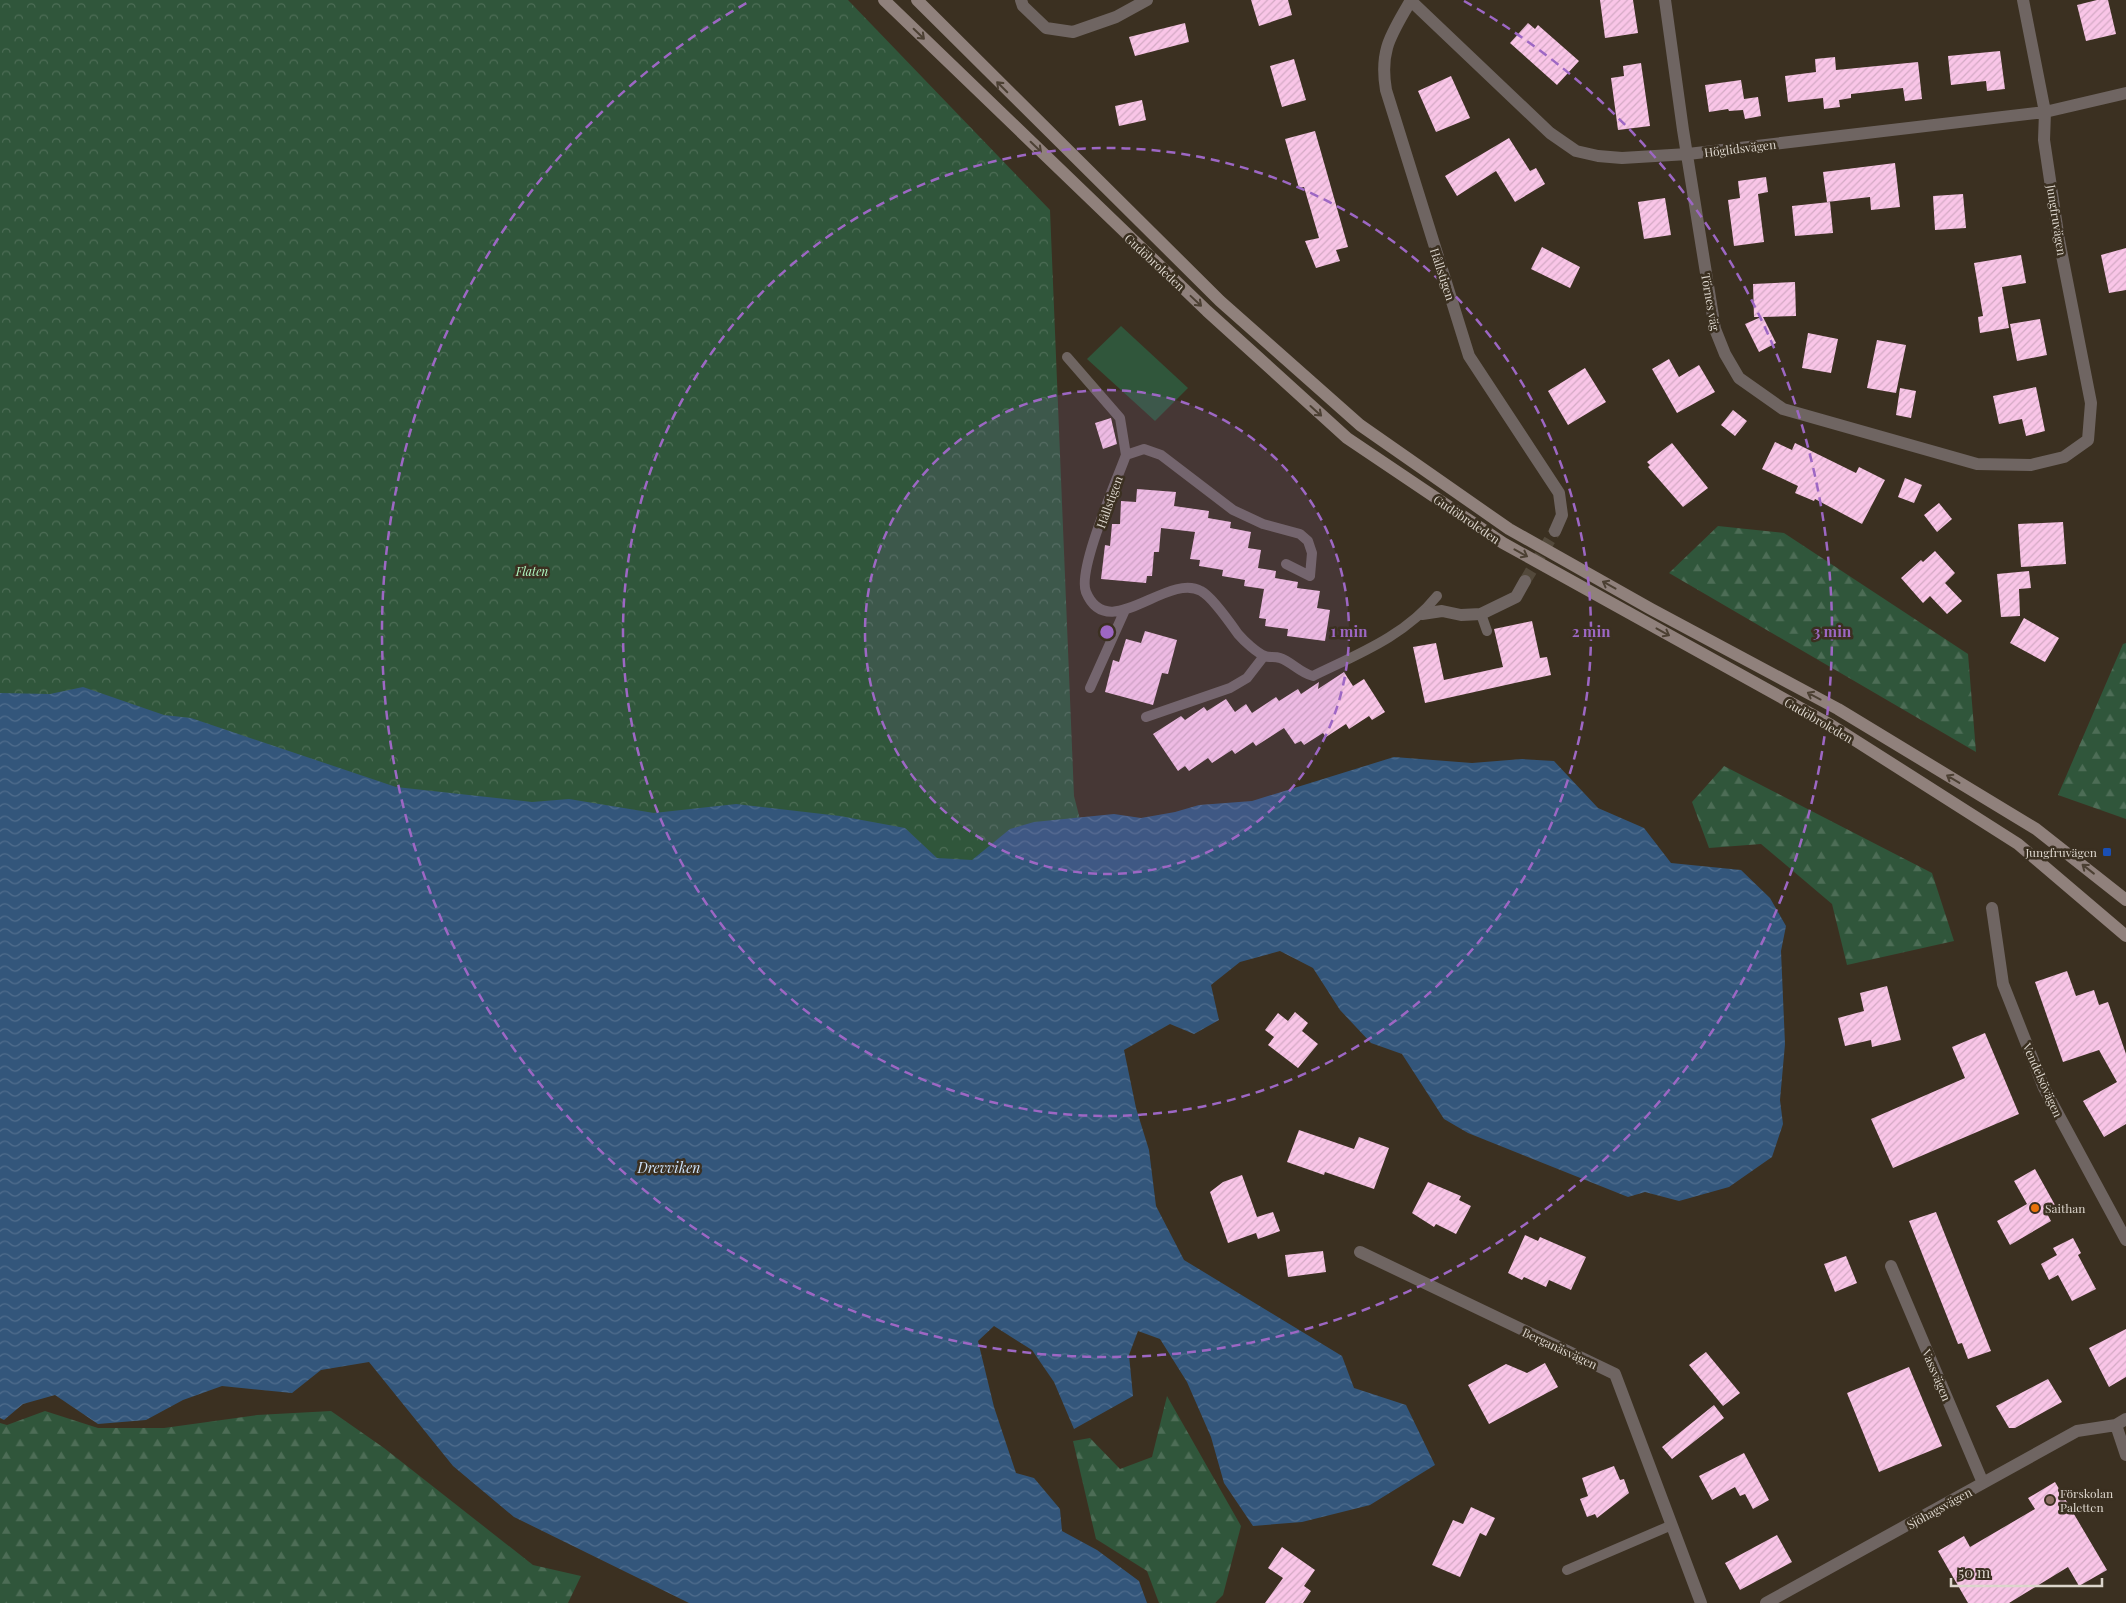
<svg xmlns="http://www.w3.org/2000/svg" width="2126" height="1603" viewBox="0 0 2126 1603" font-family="'Playfair Display',serif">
<defs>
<pattern id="forest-firs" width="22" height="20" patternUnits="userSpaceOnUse" patternTransform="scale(1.25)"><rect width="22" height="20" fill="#30563b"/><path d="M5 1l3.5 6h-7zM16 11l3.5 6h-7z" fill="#4d6d56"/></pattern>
<pattern id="park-crowns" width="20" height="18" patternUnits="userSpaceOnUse" patternTransform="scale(1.25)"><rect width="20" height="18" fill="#30563b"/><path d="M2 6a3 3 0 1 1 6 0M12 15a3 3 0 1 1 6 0" fill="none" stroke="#4d6d56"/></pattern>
<pattern id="water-waves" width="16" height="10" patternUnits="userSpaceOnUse" patternTransform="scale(1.25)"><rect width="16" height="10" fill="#33567b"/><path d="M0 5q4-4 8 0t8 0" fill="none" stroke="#506d8d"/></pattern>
<pattern id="building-hatch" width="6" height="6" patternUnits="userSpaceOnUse" patternTransform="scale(1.25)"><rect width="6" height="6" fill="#f9c5e7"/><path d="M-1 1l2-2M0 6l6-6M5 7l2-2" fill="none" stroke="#d4aac5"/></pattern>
</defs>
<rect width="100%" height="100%" fill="#3b3021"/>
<path fill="url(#forest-firs)" d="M 1718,526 L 1784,533 L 1968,654 L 1976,752 L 1669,573 Z
M 2126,643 L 2126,819 L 2058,795 L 2123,644 Z
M 1724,766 L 1932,873 L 1954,941 L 1847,965 L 1832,904 L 1761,844 L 1709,848 L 1692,802 Z
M 1167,1396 L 1241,1526 L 1223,1595 L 1215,1603 L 1159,1603 L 1147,1571 L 1096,1539 L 1073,1441 L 1090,1438 L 1120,1469 L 1152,1457 Z
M 45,1411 L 98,1428 L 164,1428 L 257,1415 L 331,1411 L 384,1448 L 533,1565 L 581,1576 L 568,1603 L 0,1603 L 0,1423 L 7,1425 Z"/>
<path fill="url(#park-crowns)" d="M 0,0 L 848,0 L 1050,210 L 1074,796 L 1111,940 L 0,1044 Z"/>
<path fill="#30563b" d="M 1121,326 L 1188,388 L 1155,421 L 1087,359 Z"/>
<path fill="url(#water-waves)" d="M 83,687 L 164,715 L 191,718 L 396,787 L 532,802 L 569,799 L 654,813 L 736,804 L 840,816 L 905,828 L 937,858 L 972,860 L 1010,829 L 1034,822 L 1114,814 L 1141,818 L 1175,812 L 1199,805 L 1252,801 L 1394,757 L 1472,763 L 1522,759 L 1554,761 L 1598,808 L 1644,828 L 1671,863 L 1741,870 L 1770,898 L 1786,926 L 1781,951 L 1785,1044 L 1780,1100 L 1783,1124 L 1772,1157 L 1729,1187 L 1679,1201 L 1645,1192 L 1628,1197 L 1468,1133 L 1444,1119 L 1402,1054 L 1371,1043 L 1340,1010 L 1313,968 L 1280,951 L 1240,962 L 1211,985 L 1219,1020 L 1194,1034 L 1170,1024 L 1124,1050 L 1136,1108 L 1149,1150 L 1156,1206 L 1184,1260 L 1342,1356 L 1354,1388 L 1406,1405 L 1435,1465 L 1370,1505 L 1302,1522 L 1253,1526 L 1224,1483 L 1211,1437 L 1187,1382 L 1160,1339 L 1138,1331 L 1129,1355 L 1133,1396 L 1074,1429 L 1054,1382 L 1032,1350 L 994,1326 L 978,1341 L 994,1407 L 1016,1473 L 1034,1478 L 1060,1509 L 1062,1531 L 1097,1550 L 1139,1581 L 1147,1603 L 689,1603 L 514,1517 L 453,1466 L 369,1362 L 321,1370 L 292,1393 L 222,1386 L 183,1400 L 146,1420 L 98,1424 L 55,1395 L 23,1404 L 4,1420 L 0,1418 L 0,693 L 50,694 Z"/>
<path fill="url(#building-hatch)" d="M 1251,0 L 1288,0 L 1292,15 L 1259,26 Z
M 1600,0 L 1633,0 L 1638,33 L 1605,38 Z
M 2097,0 L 2108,0 L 2116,34 L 2086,41 L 2077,5 Z
M 1185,23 L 1189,42 L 1135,56 L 1129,37 Z
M 1528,23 L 1535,29 L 1538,25 L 1579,61 L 1557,85 L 1510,43 Z
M 2000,51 L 2005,89 L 1987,91 L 1986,81 L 1951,85 L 1948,56 Z
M 1835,57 L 1836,70 L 1918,62 L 1922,99 L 1905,101 L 1903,88 L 1851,94 L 1851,98 L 1839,100 L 1840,107 L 1824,109 L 1823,98 L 1788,102 L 1785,76 L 1816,72 L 1815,59 Z
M 1294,59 L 1306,100 L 1282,107 L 1270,66 Z
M 1641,63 L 1650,126 L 1618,130 L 1611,78 L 1624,76 L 1623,66 Z
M 1451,76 L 1470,118 L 1436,132 L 1418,91 Z
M 1741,80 L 1744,99 L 1758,97 L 1761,116 L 1745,119 L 1743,110 L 1729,111 L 1728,109 L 1709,112 L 1705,85 Z
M 1142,100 L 1146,120 L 1119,126 L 1115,106 Z
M 1315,131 L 1348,247 L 1336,250 L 1340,261 L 1316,268 L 1305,241 L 1319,238 L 1304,187 L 1299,188 L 1285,139 Z
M 1509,138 L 1530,171 L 1536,168 L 1545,184 L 1515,202 L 1496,171 L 1457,196 L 1445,176 Z
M 1895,163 L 1900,207 L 1871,210 L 1870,197 L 1827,202 L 1823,172 Z
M 1766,177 L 1768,192 L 1758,194 L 1764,242 L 1734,246 L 1728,200 L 1740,198 L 1738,181 Z
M 1963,194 L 1966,228 L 1935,230 L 1933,196 Z
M 1665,198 L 1671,235 L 1644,239 L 1638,202 Z
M 1830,202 L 1833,233 L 1795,236 L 1792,206 Z
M 1542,247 L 1580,267 L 1570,288 L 1531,269 Z
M 2126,248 L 2126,290 L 2109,293 L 2101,255 Z
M 2021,255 L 2026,283 L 2002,287 L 2009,328 L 1980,333 L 1978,317 L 1983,316 L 1974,263 Z
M 1795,282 L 1796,316 L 1763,317 L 1776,343 L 1759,352 L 1745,324 L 1761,317 L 1754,317 L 1753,284 Z
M 2040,319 L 2047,355 L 2017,361 L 2010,324 Z
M 1808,333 L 1838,339 L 1831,373 L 1802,368 Z
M 1877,340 L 1906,345 L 1896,393 L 1867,388 Z
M 1669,359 L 1679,377 L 1699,365 L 1715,392 L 1677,413 L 1652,369 Z
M 1585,368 L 1606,402 L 1568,425 L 1548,391 Z
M 2036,387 L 2045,431 L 2026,436 L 2022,419 L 1999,424 L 1993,396 Z
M 1900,388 L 1916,391 L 1911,418 L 1896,415 Z
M 1733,410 L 1747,421 L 1735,436 L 1721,425 Z
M 1111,418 L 1117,444 L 1103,449 L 1095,423 Z
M 1775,442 L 1792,450 L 1795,443 L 1856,473 L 1859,467 L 1885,480 L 1862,524 L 1815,499 L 1814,501 L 1795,493 L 1798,486 L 1762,469 Z
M 1672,443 L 1708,488 L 1683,507 L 1648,467 L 1650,465 L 1647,462 Z
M 1905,478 L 1922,485 L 1914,503 L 1898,497 Z
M 1137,489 L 1176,492 L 1174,506 L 1209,511 L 1208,518 L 1231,522 L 1230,528 L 1251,532 L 1248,548 L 1261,550 L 1258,568 L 1276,571 L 1275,578 L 1298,582 L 1297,588 L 1320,591 L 1317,608 L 1330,610 L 1325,641 L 1287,636 L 1288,629 L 1265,626 L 1266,619 L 1259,618 L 1264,589 L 1244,586 L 1245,580 L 1222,576 L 1223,570 L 1199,566 L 1200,560 L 1190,559 L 1195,532 L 1161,528 L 1159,552 L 1154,552 L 1152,576 L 1147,576 L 1146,583 L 1101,579 L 1105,545 L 1110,546 L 1112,524 L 1120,524 L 1121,501 L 1136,502 Z
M 1939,503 L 1952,519 L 1937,532 L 1924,515 Z
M 2063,522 L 2066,564 L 2021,567 L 2018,524 Z
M 1935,551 L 1955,573 L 1945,583 L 1962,601 L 1947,614 L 1930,596 L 1923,603 L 1901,578 L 1921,560 L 1923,562 Z
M 2029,571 L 2031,588 L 2019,589 L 2020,616 L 2001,617 L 1997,574 Z
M 2024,618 L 2059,638 L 2045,662 L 2010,643 Z
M 1532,621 L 1540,658 L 1547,657 L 1551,675 L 1425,703 L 1413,647 L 1436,643 L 1444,680 L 1503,667 L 1494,629 Z
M 1145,631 L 1177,640 L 1168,674 L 1162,673 L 1153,705 L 1105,692 L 1113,660 L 1119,662 L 1126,639 L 1141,643 Z
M 1344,672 L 1353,686 L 1364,679 L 1385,712 L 1372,720 L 1369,716 L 1349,729 L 1346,724 L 1326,737 L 1323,733 L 1304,745 L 1301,741 L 1295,744 L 1284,728 L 1256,746 L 1253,742 L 1235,754 L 1232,750 L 1212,763 L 1208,758 L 1189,771 L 1185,766 L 1178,771 L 1153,734 L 1181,716 L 1185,720 L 1204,707 L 1207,711 L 1226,699 L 1235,712 L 1246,704 L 1252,713 L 1276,697 L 1279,701 L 1298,689 L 1301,694 L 1319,682 L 1318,689 Z
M 2067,971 L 2076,996 L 2094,990 L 2099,1005 L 2108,1002 L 2126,1054 L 2126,1124 L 2104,1137 L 2083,1101 L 2117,1082 L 2099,1050 L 2063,1062 L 2035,982 Z
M 1887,986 L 1901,1040 L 1872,1047 L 1871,1040 L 1845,1046 L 1838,1018 L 1864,1011 L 1860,993 Z
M 1295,1012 L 1308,1023 L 1302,1031 L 1318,1044 L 1298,1068 L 1268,1045 L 1274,1037 L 1265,1030 L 1278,1013 L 1288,1021 Z
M 1985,1033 L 2019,1114 L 1893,1168 L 1871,1119 L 1965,1078 L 1952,1047 Z
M 1299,1130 L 1354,1149 L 1359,1137 L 1389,1148 L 1374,1189 L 1325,1172 L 1324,1175 L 1287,1162 Z
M 2035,1169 L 2055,1205 L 2045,1210 L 2051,1221 L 2010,1245 L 1997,1221 L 2027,1204 L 2014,1181 Z
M 1242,1175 L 1257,1217 L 1273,1212 L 1280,1231 L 1258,1239 L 1256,1233 L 1228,1243 L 1210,1192 L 1223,1182 Z
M 1428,1182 L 1461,1196 L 1459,1200 L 1471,1206 L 1456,1234 L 1436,1224 L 1434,1227 L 1412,1213 Z
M 1936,1212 L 1991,1351 L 1968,1359 L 1962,1343 L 1958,1344 L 1909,1221 Z
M 1525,1235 L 1538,1241 L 1540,1237 L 1586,1257 L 1571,1290 L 1549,1280 L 1546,1287 L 1524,1277 L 1522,1280 L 1508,1273 Z
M 2073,1238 L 2081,1253 L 2078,1255 L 2096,1289 L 2072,1301 L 2058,1275 L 2049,1280 L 2041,1264 L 2057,1255 L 2053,1248 Z
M 1323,1251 L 1326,1272 L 1288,1277 L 1285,1255 Z
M 1846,1256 L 1857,1283 L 1835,1292 L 1824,1264 Z
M 2126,1329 L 2126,1377 L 2109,1387 L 2089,1348 Z
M 1706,1352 L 1740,1393 L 1723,1406 L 1689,1365 Z
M 1545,1363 L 1558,1387 L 1489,1424 L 1468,1385 L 1506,1364 L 1527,1373 Z
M 1909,1367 L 1942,1446 L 1879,1472 L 1847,1393 Z
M 2048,1379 L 2062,1402 L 2015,1428 L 2009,1428 L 1996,1406 Z
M 1714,1405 L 1724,1418 L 1672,1459 L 1662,1447 Z
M 1744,1453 L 1769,1500 L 1753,1509 L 1745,1494 L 1740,1496 L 1735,1487 L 1712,1500 L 1699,1476 Z
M 1614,1466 L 1620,1480 L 1624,1479 L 1629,1493 L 1597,1518 L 1595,1514 L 1587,1517 L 1580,1499 L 1588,1496 L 1582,1478 Z
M 2055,1482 L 2107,1570 L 2079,1586 L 2068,1567 L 2009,1603 L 1968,1603 L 1938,1551 L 1964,1536 L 1970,1547 L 2035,1509 L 2028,1498 Z
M 1471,1507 L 1495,1518 L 1486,1536 L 1480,1533 L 1460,1577 L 1432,1565 L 1453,1520 L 1463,1524 Z
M 1777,1535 L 1792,1562 L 1740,1590 L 1725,1563 Z
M 1282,1547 L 1315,1570 L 1304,1586 L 1311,1591 L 1303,1603 L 1265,1603 L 1283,1578 L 1268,1568 Z"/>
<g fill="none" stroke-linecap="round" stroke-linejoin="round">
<path stroke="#53493b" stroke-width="12" stroke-dasharray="12 6" stroke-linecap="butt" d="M 1525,581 L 1555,531"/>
<path stroke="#6f6562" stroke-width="10" d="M 1067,357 L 1120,418 L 1126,455
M 1286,564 L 1310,576 L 1312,553 L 1308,541 L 1300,534 L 1263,524 L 1233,510 L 1161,455 L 1144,449 L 1126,455 C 1117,480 1077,570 1086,592 C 1108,645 1167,572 1201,591 C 1211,596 1231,624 1238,634 C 1244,641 1257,653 1265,656 C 1269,658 1275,656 1280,658 C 1292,662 1300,673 1313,676 C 1358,654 1405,636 1437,596
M 1481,614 L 1487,631
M 1090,688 L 1125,610
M 1146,717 L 1230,688 L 1247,678 L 1264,656
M 1567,1570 L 1672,1525"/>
<path stroke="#6f6562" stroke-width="12" d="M 1021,0 L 1023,6 L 1046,28 L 1073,32 L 1116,17 L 1147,0
M 1410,0 L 1550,133 L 1576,151 L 1598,156 L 1622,158 L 1688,154 L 2045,112 L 2126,93
M 1411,0 C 1392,34 1379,49 1386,90 L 1469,356 L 1559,493 L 1562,515 L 1555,531
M 1665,0 L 1683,130 L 1715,329 L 1725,354 L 1739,378 L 1783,409 L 1977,464 L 2031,465 L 2064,457 L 2088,440 L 2091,403 L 2059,240 L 2044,140 L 2045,112 L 2023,0
M 1422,614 L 1442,611 L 1461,615 L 1481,614 L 1516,597 L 1525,581
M 1992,908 L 2003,984 L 2044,1088 L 2126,1240
M 1360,1252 L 1615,1374 L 1701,1603
M 1891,1266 L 1983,1483
M 2126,1419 L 2116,1425 L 2126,1455
M 1766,1603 L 2077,1431 L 2116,1425"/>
<path stroke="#90817c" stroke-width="12" d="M 884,0 L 1207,311 L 1347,438 L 1503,543 L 1831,725 L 2018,844 L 2126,936
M 917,0 L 1220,301 L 1360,425 L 1509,529 L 1651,609 L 1838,709 L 2036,829 L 2126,900"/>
</g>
<defs><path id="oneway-shaft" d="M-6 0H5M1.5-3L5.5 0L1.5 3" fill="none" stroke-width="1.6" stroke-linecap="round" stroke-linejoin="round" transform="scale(1.25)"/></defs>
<g stroke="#4c4033">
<use href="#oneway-shaft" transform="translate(919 34) rotate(44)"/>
<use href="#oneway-shaft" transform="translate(1002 87) rotate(-135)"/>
<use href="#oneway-shaft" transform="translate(1036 147) rotate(44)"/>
<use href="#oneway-shaft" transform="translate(1196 301) rotate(43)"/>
<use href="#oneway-shaft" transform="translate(1316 411) rotate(42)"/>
<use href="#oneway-shaft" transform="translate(1521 553) rotate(29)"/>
<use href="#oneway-shaft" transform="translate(1609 585) rotate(-151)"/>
<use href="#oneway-shaft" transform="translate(1663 632) rotate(29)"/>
<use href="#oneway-shaft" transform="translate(1814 696) rotate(-152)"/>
<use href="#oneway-shaft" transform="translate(1953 779) rotate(-149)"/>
<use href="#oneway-shaft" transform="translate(2088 869) rotate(-142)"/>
</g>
<circle cx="1107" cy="632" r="242" fill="#9d67c4" fill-opacity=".12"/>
<g fill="none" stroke="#9d67c4" stroke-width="2.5" stroke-dasharray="9 6">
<circle cx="1107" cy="632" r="242"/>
<circle cx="1107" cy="632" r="484"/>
<path d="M1464 1A725 725 0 1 1 750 1"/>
</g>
<rect fill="#1a4fb4" stroke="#3b3021" stroke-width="2" x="2102" y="847" width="10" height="10" rx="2.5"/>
<circle fill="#e8710a" stroke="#3b3021" stroke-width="2" cx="2035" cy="1208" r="5"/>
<circle fill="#8d6e63" stroke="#3b3021" stroke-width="2" cx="2050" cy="1500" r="5"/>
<g text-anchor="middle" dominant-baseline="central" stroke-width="5" stroke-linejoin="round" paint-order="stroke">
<g font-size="12" fill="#dcd5cc" stroke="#3b3021">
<text transform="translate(1740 148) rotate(-7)">Höglidsvägen</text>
<text transform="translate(2057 220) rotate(81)">Jungfruvägen</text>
<text transform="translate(1155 262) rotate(43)">Gudöbroleden</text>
<text transform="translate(1443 274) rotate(72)">Hållstigen</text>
<text transform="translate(1711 302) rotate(80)">Törnes väg</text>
<text transform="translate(1109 502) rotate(-70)">Hållstigen</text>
<text transform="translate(1467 519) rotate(34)">Gudöbroleden</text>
<text transform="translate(1819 720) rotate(30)">Gudöbroleden</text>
<text transform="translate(2043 1080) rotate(66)">Vendelsövägen</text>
<text transform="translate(1560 1348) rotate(25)">Berganäsvägen</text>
<text transform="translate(1937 1375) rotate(67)">Vassvägen</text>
<text transform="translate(1939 1508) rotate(-29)">Sjöhagsvägen</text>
</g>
<g font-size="12" font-style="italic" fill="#b1f9c2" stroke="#3b3021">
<text x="532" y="571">Flaten</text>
</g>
<g font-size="12" fill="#dcd5cc" stroke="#3b3021" text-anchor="start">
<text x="2097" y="852" text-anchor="end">Jungfruvägen</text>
<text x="2045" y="1208">Saithan</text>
<text x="2060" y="1493">Förskolan<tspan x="2060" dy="14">Paletten</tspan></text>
</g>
<g font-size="14" font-style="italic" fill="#d0e6ff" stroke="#3b3021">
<text x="669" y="1167">Drevviken</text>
</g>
</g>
<circle cx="1107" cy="632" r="8" fill="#9d67c4" stroke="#3b3021" stroke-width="2.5"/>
<g font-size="15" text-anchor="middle" font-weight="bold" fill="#9d67c4" stroke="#3b3021" stroke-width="5" stroke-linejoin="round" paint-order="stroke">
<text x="1349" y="637">1 min</text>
<text x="1591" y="637">2 min</text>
<text x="1832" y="637">3 min</text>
</g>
<path d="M1951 1578v8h151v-8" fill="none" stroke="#dcd5cc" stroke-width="2.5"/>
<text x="1958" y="1578" font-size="15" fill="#dcd5cc" stroke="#3b3021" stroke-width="4" paint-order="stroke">50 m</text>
</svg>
